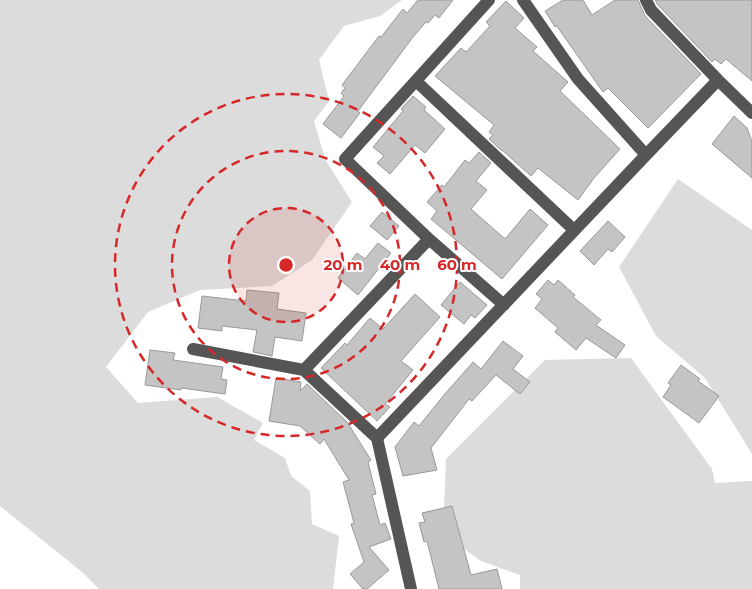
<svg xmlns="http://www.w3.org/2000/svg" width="752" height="589" viewBox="0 0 752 589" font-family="Montserrat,sans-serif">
<rect width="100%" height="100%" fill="#fff"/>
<path fill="#dcdcdc" d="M 0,0 L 402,0 L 380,16 L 344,26 L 319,60 L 329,101 L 314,121 L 325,159 L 352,202 L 312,260 L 272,286 L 200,290 L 148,312 L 106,367 L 138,403 L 217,397 L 263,423 L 254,440 L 285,458 L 291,476 L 310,491 L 312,524 L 339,536 L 333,589 L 99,589 L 82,572 L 0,506 Z
M 678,179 L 752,230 L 752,454 L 705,378 L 656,336 L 619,267 Z
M 631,358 L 712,469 L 715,483 L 752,481 L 752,589 L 520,589 L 520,575 L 481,561 L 443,534 L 446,459 L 545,360 Z"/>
<path fill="#c4c4c4" stroke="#999" d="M 418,0 L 453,0 L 439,18 L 435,15 L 428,23 L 426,22 L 413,37 L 358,111 L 360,113 L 341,138 L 323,124 L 344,96 L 341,93 L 345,88 L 342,85 L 379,36 L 381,37 L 403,9 L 407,13 Z
M 563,0 L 583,0 L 592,15 L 615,0 L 638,0 L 645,16 L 701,74 L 648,128 L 608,88 L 603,92 L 556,25 L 555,27 L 545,11 Z
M 655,0 L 752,0 L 752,81 L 726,59 L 721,64 L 715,59 L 712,62 L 658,5 Z
M 506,1 L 524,18 L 515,28 L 537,47 L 533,51 L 568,82 L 560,91 L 620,149 L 594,178 L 578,200 L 538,168 L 531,176 L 502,150 L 502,151 L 489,139 L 493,135 L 489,132 L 494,125 L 435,76 L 461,48 L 466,52 L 490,26 L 486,22 Z
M 413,96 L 426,107 L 424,110 L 445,129 L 425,153 L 415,145 L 390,174 L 377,163 L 384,156 L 373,147 L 403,111 L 401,109 Z
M 734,116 L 747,128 L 752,141 L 752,178 L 712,144 Z
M 479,152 L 491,163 L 476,181 L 487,190 L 471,209 L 504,238 L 506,238 L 530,209 L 548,225 L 502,279 L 431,219 L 437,211 L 427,202 L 442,185 L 444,187 L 465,160 L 469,163 Z
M 382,212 L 399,226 L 387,240 L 370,226 Z
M 608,221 L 625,237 L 612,252 L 608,249 L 594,265 L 580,251 Z
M 378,243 L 391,253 L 358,295 L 338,278 L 357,253 L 365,259 Z
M 548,280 L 554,285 L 558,280 L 575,295 L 573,297 L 601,320 L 596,325 L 625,345 L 616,358 L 586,338 L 576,350 L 555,332 L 558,328 L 535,308 L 542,299 L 536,294 Z
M 460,282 L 487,305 L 475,318 L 471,315 L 464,324 L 441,305 Z
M 247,290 L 279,293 L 277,309 L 306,313 L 302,341 L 275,337 L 272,356 L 253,352 L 257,330 L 222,326 L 222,331 L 198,328 L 202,296 L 246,301 Z
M 415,294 L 440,317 L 401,361 L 413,370 L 385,404 L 390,407 L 377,421 L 321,368 L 345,343 L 347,345 L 370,318 L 383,329 Z
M 503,341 L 523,356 L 513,369 L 530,382 L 520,394 L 496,375 L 472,401 L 469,399 L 431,448 L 437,470 L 403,476 L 395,447 L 414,422 L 419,426 L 444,395 L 473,362 L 481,369 Z
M 150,350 L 175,353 L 173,360 L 223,367 L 221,379 L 227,380 L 225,394 L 181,388 L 181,390 L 145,385 Z
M 681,365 L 700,379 L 698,381 L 719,396 L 699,423 L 663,397 L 671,385 L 668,383 Z
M 276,378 L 301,382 L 300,391 L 307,384 L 347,422 L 371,460 L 368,462 L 376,494 L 372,495 L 380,525 L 385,523 L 391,539 L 369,547 L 389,570 L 367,589 L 363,589 L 350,574 L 364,562 L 351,524 L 354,523 L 343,482 L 349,480 L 324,439 L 320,444 L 300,426 L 269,421 Z
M 452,506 L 471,575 L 497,569 L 502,589 L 439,589 L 427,541 L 424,542 L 419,523 L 425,522 L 422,513 Z"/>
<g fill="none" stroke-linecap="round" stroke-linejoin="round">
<path stroke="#555" stroke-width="12" d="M 523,0 L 578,79 L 646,155 L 718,80 L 651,10 L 646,0
M 718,80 L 752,113
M 416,81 L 574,230
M 429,239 L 504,305
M 193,349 L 304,370 L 429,239 L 345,159 L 489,0
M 304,370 L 377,438 L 411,589
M 377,438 L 646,155"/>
</g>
<circle cx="286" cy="265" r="57" fill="#d62828" fill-opacity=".12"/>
<g fill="none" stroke="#d62828" stroke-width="2.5" stroke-dasharray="9 6">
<circle cx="286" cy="265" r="57"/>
<circle cx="286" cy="265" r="114"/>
<circle cx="286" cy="265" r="171"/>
</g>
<circle cx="286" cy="265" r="8" fill="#d62828" stroke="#fff" stroke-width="2.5"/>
<g font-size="15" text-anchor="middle" font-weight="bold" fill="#d62828" stroke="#fff" stroke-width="4" stroke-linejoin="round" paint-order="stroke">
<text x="343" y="270">20 m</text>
<text x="400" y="270">40 m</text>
<text x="457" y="270">60 m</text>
</g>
</svg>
